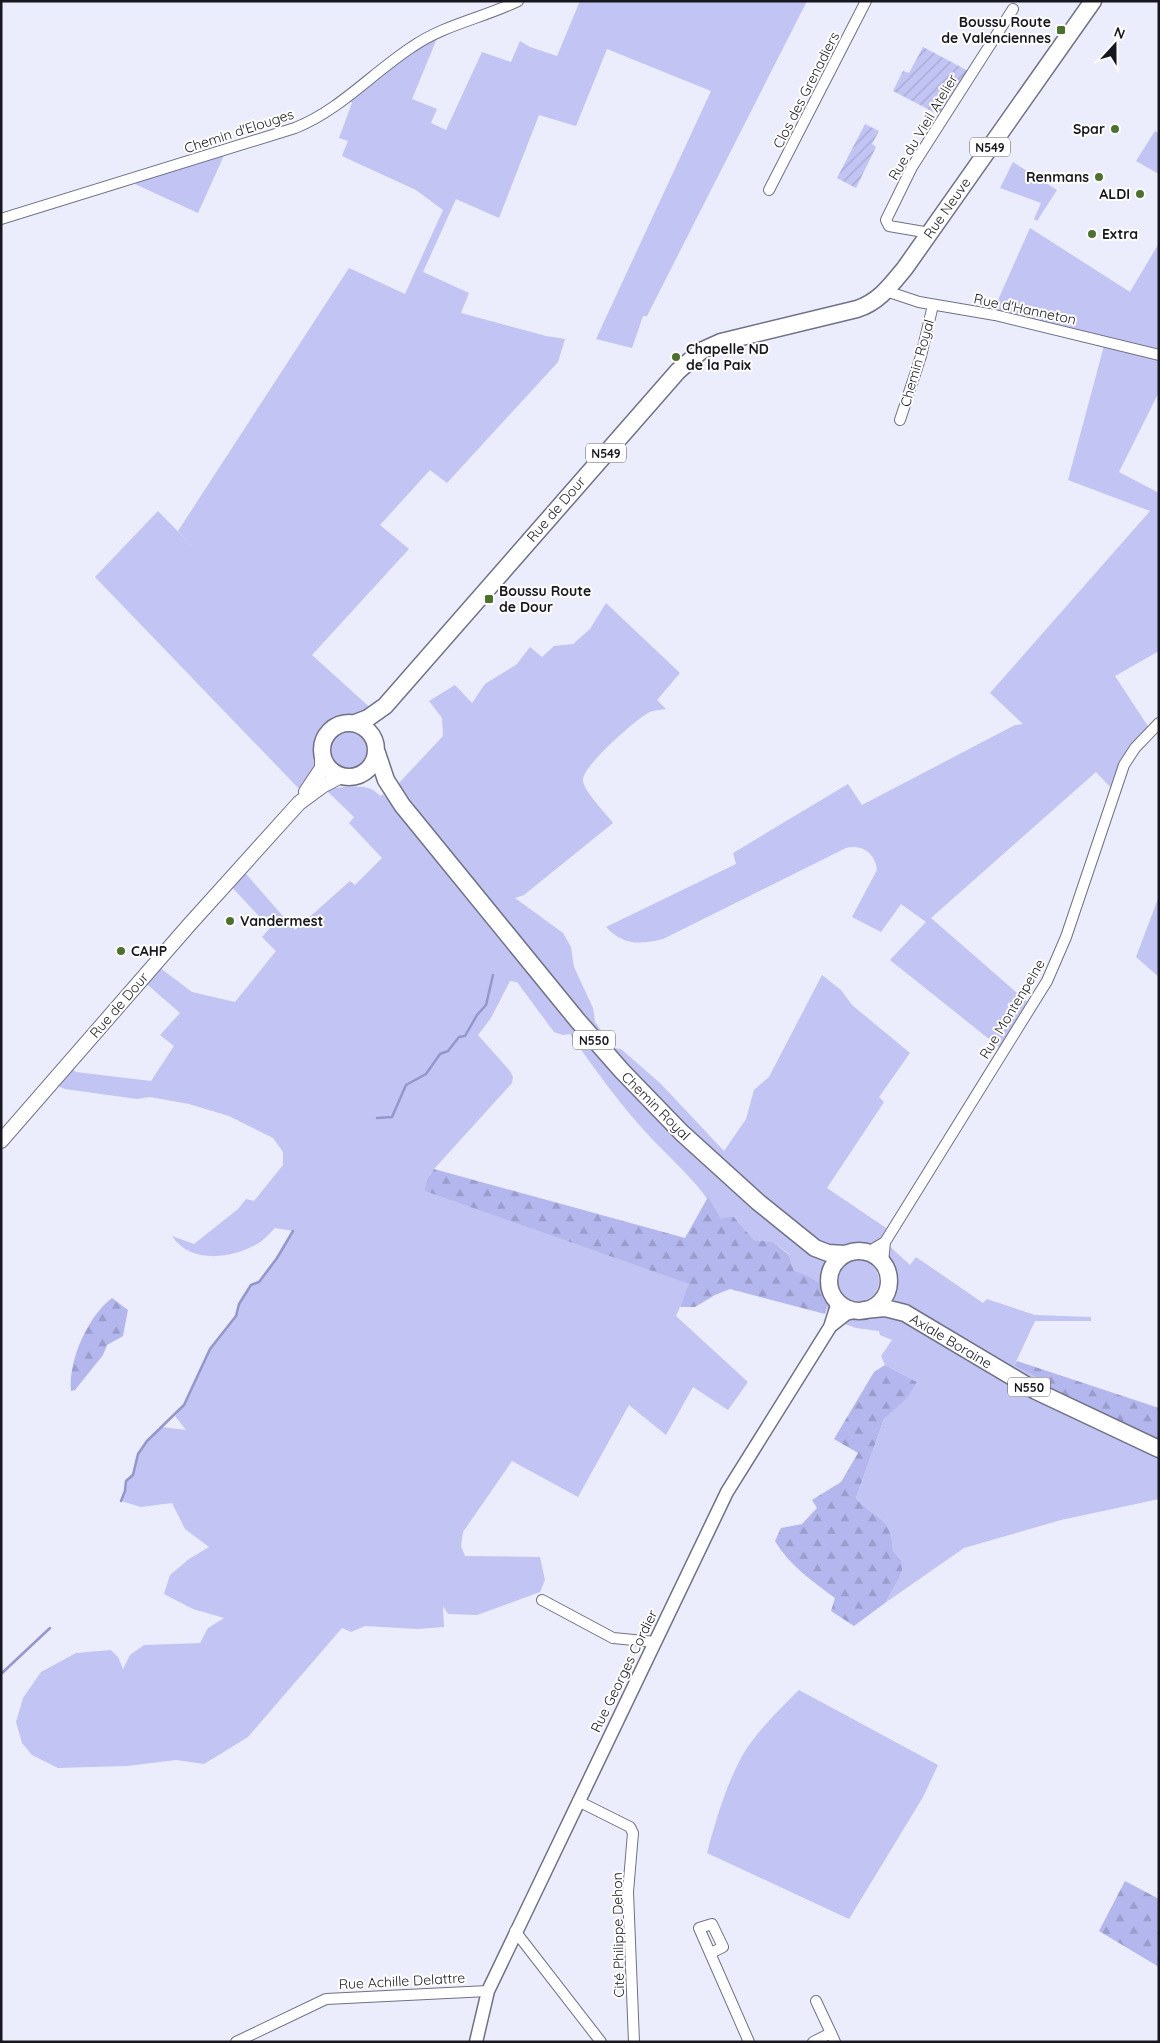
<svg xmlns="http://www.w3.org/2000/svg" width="1160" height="2043" viewBox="0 0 1160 2043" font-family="Quicksand,sans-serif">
<defs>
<pattern id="forest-firs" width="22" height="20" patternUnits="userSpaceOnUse" patternTransform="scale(1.25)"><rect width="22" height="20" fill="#b4b7ee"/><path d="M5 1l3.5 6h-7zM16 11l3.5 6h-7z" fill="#9a9dcc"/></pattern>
<pattern id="garden-furrows" width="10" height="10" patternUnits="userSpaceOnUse" patternTransform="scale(1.25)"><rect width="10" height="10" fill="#c2c4f3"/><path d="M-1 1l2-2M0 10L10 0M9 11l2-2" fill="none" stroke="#a6a8d0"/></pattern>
</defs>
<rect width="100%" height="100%" fill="#ecedfc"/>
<path fill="#c2c4f3" d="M 580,1 L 807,1 L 647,316 L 643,316 L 632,348 L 596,339 L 711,91 L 607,49 L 576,126 L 539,115 L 499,218 L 456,199 L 423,272 L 469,293 L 461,313 L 546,336 L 565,339 L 558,362 L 447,483 L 430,470 L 380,525 L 409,549 L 312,655 L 376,713 L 331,729 L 322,744 L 322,768 L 304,794 L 95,577 L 158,511 L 197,551 L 178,531 L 349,268 L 405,294 L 443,210 L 416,190 L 342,156 L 348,141 L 339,138 L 352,103 L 347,97 L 440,31 L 412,99 L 437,109 L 431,123 L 446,130 L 482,52 L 511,62 L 520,41 L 530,47 L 557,56 Z
M 1155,131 L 1159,134 L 1159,174 L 1136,161 Z
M 226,151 L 198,213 L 135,184 L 141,175 Z
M 1013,162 L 1057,190 L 1037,221 L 1034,219 L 1041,203 L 1000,188 Z
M 1030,228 L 1130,292 L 1159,243 L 1159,392 L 1119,472 L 1159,493 L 1159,651 L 1115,676 L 1151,731 L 1135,748 L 1114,791 L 1096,772 L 931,918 L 1032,1006 L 1004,1051 L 890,960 L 926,922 L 901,904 L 881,932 L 852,917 L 877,870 C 875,853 862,844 846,848 L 663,939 C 640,945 623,945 606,927 L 736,864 L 733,853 L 848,784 L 862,805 L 1015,725 L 1023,724 L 990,693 L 1150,511 L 1068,480 L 1105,342 L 995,315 L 998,300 Z
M 606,603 L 680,673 L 657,700 L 666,709 C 660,710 653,710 648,713 C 634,721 585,764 583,779 C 582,790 606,813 613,823 L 524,895 L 515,898 L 563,933 L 571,947 L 574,967 L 593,1008 L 595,1022 L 614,1048 L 621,1049 L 661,1084 L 724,1151 L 746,1119 L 754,1090 L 769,1077 L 822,975 L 841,990 L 852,1005 L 910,1053 L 879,1097 L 884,1102 L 827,1188 L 892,1232 L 885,1242 L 910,1265 L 916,1257 L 983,1303 L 987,1299 L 1035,1315 L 1091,1317 L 1091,1321 L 1035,1321 L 1014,1366 L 1042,1380 L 1049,1390 L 1159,1440 L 1159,1499 L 1061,1520 L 964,1548 L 885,1603 L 896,1584 L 901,1560 L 893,1551 C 891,1516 875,1520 856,1498 L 884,1419 L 917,1382 L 885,1365 L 881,1356 L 892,1340 L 880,1335 L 879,1331 L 856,1328 L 837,1321 L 897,1305 C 886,1289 892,1288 888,1272 C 880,1243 839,1250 815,1249 C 820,1256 826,1263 828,1271 C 832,1283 829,1291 838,1302 L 835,1313 L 827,1309 C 825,1282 818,1279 794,1272 L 789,1254 L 773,1242 L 754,1240 L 733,1216 L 721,1220 C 701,1185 679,1167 652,1139 C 622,1107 595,1070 570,1034 L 563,1035 L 554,1032 L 517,982 L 510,981 L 491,1018 L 478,1035 L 510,1071 L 513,1077 L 512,1083 L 434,1169 L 427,1179 L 426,1191 L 690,1284 L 676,1316 L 748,1382 L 728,1410 L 693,1387 L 666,1435 L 629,1405 L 578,1497 L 512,1461 L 463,1532 L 461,1546 L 465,1556 L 540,1557 L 545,1580 L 540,1592 L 477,1615 L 448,1614 L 443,1606 L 444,1627 L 417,1629 L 365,1626 L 351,1632 L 342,1628 L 248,1737 L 204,1764 L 176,1760 L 127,1766 L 58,1768 L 32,1755 L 22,1743 L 16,1722 L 23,1698 L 41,1672 L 76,1653 L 111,1650 L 118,1657 L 123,1669 L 130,1655 L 144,1645 L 200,1643 L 208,1628 L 224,1618 L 193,1609 L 164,1594 L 170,1575 L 189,1559 L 209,1547 L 185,1529 L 172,1503 L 141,1507 L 121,1501 L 125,1491 L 126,1481 C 136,1472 134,1463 140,1452 C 146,1442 154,1435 162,1427 L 186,1430 L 175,1416 L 184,1405 L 210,1349 L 236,1316 L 239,1304 L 251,1285 L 259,1281 L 277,1258 L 293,1231 L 275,1228 C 269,1234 264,1240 257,1244 C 231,1259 190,1264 172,1236 L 194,1244 L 238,1209 L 246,1199 L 254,1201 L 283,1165 L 283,1152 L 273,1138 L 229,1116 L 189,1104 L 150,1097 L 137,1099 L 65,1089 L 60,1087 L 54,1079 L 67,1064 L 76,1072 L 151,1081 L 174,1046 L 160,1035 L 180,1013 L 141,979 L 155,964 L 192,992 L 235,1002 L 276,951 L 262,937 L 270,928 L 228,883 L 241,868 L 295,930 L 350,881 L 355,885 L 382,858 L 349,823 L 354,817 L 327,791 C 333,786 363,785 371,789 C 374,790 378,794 381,796 L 383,794 L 480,892 L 398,784 L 443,736 L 442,718 L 429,701 L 455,685 L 472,703 L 485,684 L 517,664 L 530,647 L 542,657 L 554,646 L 573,644 L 590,629 Z
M331 750a18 18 0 1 1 36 0a18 18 0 1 1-36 0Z
M 1159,896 L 1159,977 L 1136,957 Z
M837 1281a21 21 0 1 1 42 0a21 21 0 1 1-42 0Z
M 799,1690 L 938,1765 L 923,1797 L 849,1919 L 707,1853 C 716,1820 725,1788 741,1758 C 754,1734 780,1709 799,1690 Z"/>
<path fill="url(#forest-firs)" d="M 434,1169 L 685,1238 L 708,1197 L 721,1219 L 733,1216 L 754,1240 L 773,1242 L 789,1255 L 794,1271 C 815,1278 832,1285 826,1312 L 825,1314 L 730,1289 L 715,1295 L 695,1307 L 680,1307 L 689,1284 L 425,1191 L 427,1179 Z
M 112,1298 L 128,1310 L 123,1336 L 107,1345 L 103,1355 L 75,1390 L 71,1391 C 68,1361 88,1316 112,1298 Z
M 1017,1361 L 1159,1408 L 1159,1440 L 1049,1390 L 1042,1380 L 1014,1366 Z
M 885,1365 L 917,1382 L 907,1398 L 884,1419 L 856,1498 C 876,1521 891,1515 893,1551 L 901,1560 L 902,1570 L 896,1584 L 885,1603 L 854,1626 L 831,1611 L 835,1598 C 812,1581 789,1565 775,1541 L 781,1528 L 802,1524 L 817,1508 L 812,1500 L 841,1482 L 858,1453 L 834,1439 L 874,1372 Z
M 1125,1881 L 1159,1899 L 1159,1967 L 1099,1931 Z"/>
<path fill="url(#garden-furrows)" d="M 923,47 L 972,73 L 943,117 L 893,91 L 903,71 L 909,73 Z
M 865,124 L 879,131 L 872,144 L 876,147 L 856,188 L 837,178 Z"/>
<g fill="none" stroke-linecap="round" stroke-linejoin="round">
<path stroke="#9496cc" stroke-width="2.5" d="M 377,1118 L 392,1117 L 406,1085 L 426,1074 L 440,1054 L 448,1051 L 459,1037 L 465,1036 L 477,1015 L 486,1005 L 493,975
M 121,1501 L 125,1491 L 126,1481 L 133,1475 L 138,1454 L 147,1441 L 184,1405 L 210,1349 L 236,1316 L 239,1304 L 251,1285 L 259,1282 L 277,1258 L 293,1231
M 1,1674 L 50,1628"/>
<defs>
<path id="minor" d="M 769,190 L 866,1
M 1,219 L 295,128 C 340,110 372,73 412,47 C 443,25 483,18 518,1
M 930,233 L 889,226 L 886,220 L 912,167 L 1013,9
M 886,291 L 919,302 L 995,315 L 1159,355
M 900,420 L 921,356 L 933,305
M 868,1252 L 885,1242
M 883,1262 L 885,1242 L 1047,981 L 1066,937 L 1124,765 L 1135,748 L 1159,723
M 542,1600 L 613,1638 L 655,1642
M 578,1801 L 630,1827 L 633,1833 L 628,1892 L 634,2042
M 515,1931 L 601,2042
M 711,1953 L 723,1947 L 712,1924 L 699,1928 L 749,2042
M 816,2001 L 831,2033
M 236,2042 L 326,1999 L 488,1991
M 813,2042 L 831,2033 L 835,2042"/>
<path id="tertiary" d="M 832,1325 L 846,1314 L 857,1311
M 476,2042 L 488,1991 L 727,1492 L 830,1327 L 838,1302"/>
<path id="secondary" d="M 306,792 L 322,768 L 322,753
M 1,1141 L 189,925 L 299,803 L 322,786 L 341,776"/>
<path id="primary" d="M322 750a27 27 0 1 1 54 0a27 27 0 1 1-54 0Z
M 355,723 L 368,718 L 385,706 L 678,371 L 701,351 L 721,342 L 857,309 C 879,302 891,285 905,268 L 1093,1
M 377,753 L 386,780 L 402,805 L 578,1021 L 622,1071 L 682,1133 L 758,1202 L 815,1248 L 828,1253 L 845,1254
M829 1281a30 30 0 1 1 60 0a30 30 0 1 1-60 0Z
M 864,1310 L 885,1308 L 905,1313 L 1036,1391 L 1159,1449"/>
</defs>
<use href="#minor" stroke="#6f7186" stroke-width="12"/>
<use href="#tertiary" stroke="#6f7186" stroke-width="15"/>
<use href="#secondary" stroke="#6f7186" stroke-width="16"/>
<use href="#primary" stroke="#6f7186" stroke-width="19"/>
<use href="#minor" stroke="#fff" stroke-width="10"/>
<use href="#tertiary" stroke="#fff" stroke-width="12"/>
<use href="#secondary" stroke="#fff" stroke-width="14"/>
<use href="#primary" stroke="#fff" stroke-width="16"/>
</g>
<g fill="#4b712a" stroke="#fff" stroke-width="2">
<rect x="1056" y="25" width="10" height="10" rx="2.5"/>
<circle cx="1115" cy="129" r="5"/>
<circle cx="1099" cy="177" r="5"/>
<circle cx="1140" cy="194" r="5"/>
<circle cx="1092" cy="234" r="5"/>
<circle cx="676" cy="357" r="5"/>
<rect x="484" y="594" width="10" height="10" rx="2.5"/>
<circle cx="230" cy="921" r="5"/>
<circle cx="121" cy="951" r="5"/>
</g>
<g text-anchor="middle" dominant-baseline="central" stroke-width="4" stroke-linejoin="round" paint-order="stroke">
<g fill="#fff" stroke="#5d5d62" stroke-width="1">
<rect x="970" y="137.5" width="40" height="19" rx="4"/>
<rect x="586" y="443.5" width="40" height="19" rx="4"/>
<rect x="573" y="1030.5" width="42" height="19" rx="4"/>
<rect x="1008" y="1377.5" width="42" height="19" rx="4"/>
</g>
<g font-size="12" font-weight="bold" fill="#17171f">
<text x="990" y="147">N549</text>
<text x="606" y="453">N549</text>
<text x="594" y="1040">N550</text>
<text x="1029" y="1387">N550</text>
</g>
<g font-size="14" font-weight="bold" fill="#17171f" stroke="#fff" text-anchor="start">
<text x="1051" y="22" text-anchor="end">Boussu Route<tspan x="1051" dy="16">de Valenciennes</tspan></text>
<text x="1105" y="129" text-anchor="end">Spar</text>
<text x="1089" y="177" text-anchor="end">Renmans</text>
<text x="1130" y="194" text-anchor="end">ALDI</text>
<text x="1102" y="234">Extra</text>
<text x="686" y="349">Chapelle ND<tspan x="686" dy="16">de la Paix</tspan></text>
<text x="499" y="591">Boussu Route<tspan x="499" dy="16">de Dour</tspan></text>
<text x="240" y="921">Vandermest</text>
<text x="131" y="951">CAHP</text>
</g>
<g font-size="14" fill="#17171f" stroke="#fff">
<text transform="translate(806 90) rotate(-63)">Clos des Grenadiers</text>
<text transform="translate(923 127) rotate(-59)">Rue du Vieil Atelier</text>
<text transform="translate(239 131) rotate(-18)">Chemin d'Elouges</text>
<text transform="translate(947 208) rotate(-55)">Rue Neuve</text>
<text transform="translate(1025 309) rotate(12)">Rue d'Hanneton</text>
<text transform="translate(917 363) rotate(-74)">Chemin Royal</text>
<text transform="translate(556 509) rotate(-49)">Rue de Dour</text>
<text transform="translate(119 1005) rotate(-49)">Rue de Dour</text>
<text transform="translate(1012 1009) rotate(-59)">Rue Montenpeine</text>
<text transform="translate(656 1106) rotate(45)">Chemin Royal</text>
<text transform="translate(951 1341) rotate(31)">Axiale Boraine</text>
<text transform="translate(624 1671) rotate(-64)">Rue Georges Cordier</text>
<text transform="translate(618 1935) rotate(-91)">Cité Philippe Dehon</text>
<text transform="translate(402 1981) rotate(-3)">Rue Achille Delattre</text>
</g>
</g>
<rect width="1160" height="2043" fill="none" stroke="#17171f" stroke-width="5"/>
<g transform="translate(1115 45) rotate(21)" stroke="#ffffff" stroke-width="4" paint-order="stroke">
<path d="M0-4L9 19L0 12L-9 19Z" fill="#17171f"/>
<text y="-8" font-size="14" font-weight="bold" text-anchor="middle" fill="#17171f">N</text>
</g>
</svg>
